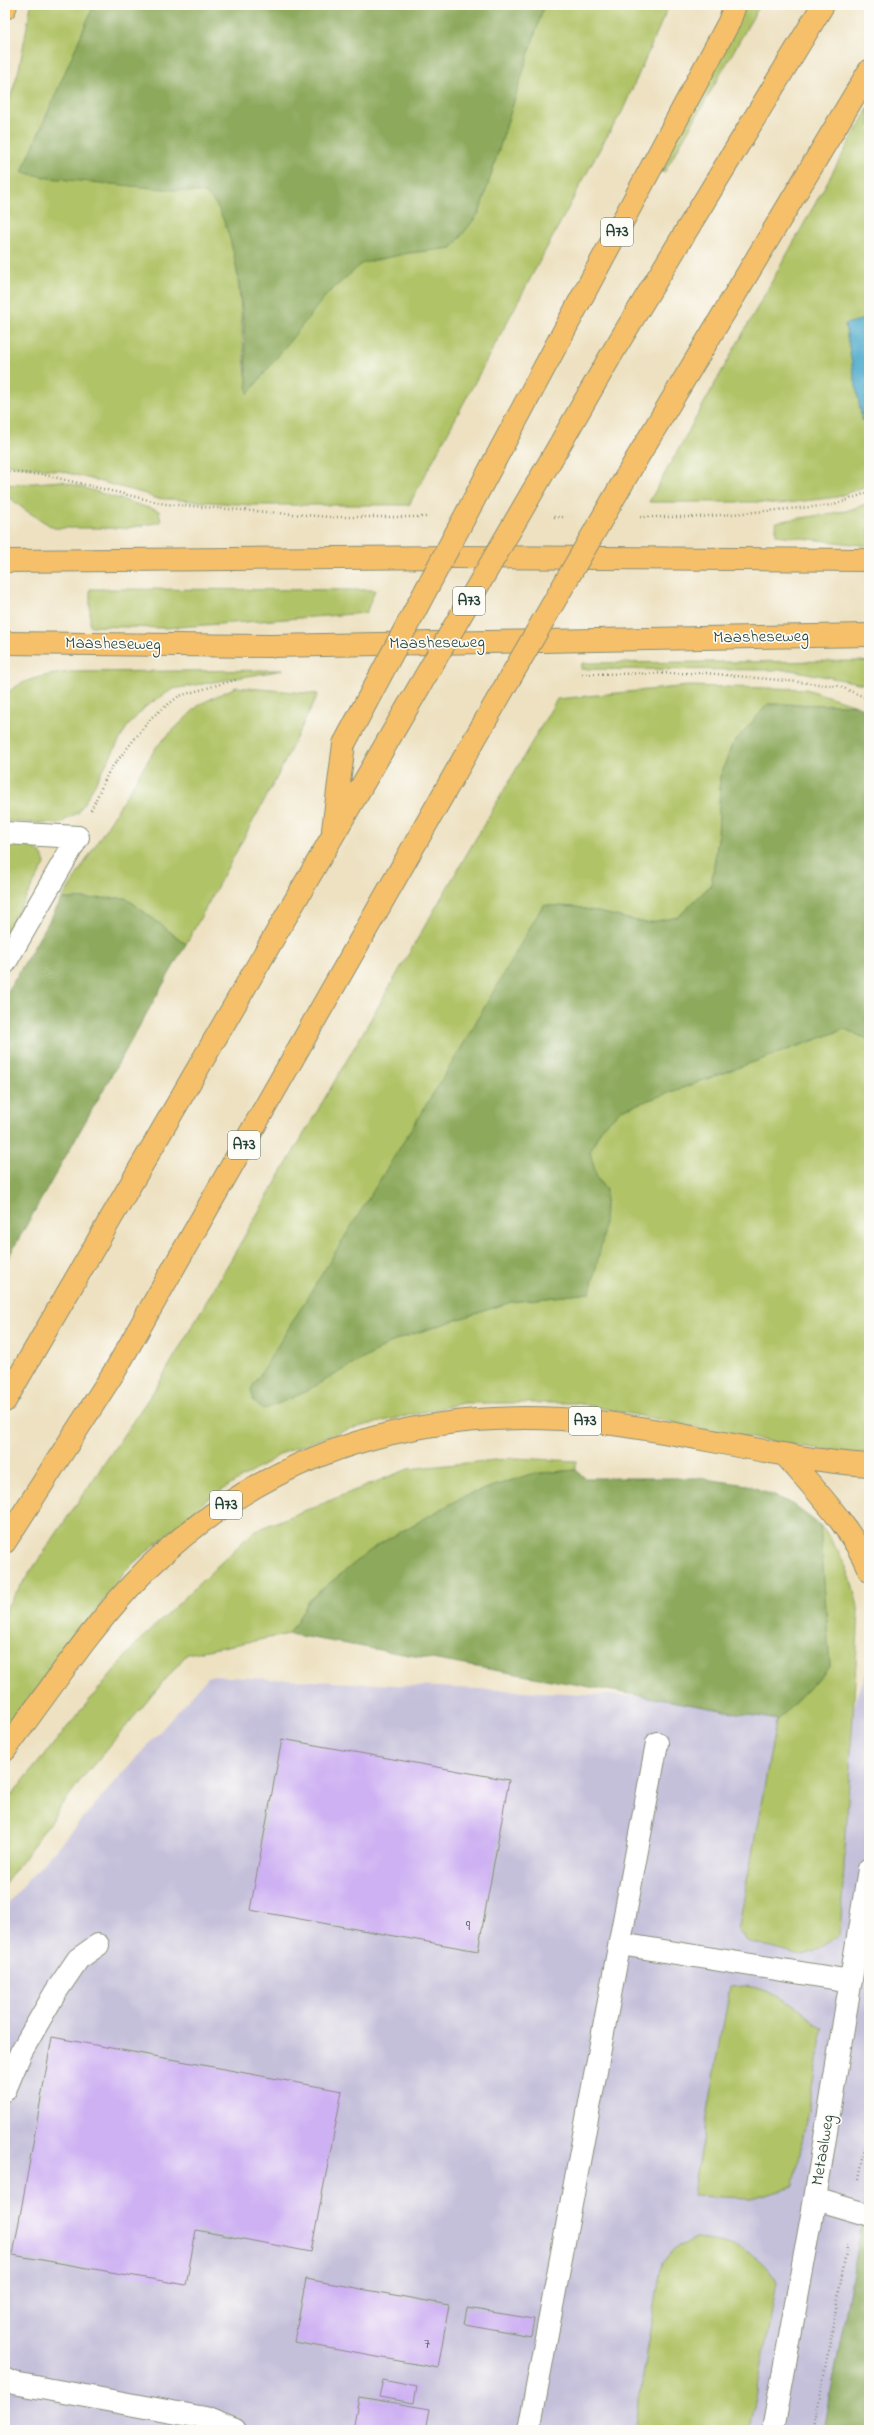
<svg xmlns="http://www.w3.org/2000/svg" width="874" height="2435" viewBox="0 0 874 2435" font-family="'Indie Flower',sans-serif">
<rect width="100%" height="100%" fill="#fdfcf7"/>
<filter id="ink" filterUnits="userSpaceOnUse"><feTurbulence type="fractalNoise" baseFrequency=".025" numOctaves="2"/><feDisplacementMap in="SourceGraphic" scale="8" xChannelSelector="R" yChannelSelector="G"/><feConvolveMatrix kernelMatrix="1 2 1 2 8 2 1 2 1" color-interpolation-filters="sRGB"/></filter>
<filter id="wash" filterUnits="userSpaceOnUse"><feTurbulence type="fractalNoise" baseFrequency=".012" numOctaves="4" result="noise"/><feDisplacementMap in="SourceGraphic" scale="16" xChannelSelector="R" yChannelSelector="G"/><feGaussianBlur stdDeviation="0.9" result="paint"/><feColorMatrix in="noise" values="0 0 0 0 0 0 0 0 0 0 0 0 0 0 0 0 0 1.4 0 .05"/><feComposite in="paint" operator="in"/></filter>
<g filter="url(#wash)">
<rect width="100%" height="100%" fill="#ede1c1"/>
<path fill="#c5c0da" d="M 869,1664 L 869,2430 L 5,2430 L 5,1906 L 209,1676 L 854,1707 Z"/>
<path fill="#b0c366" stroke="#68804d" d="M 31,5 L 94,5 L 23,172 L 205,193 C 210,198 216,204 219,209 C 247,266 237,333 249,393 C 280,353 319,291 362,263 C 376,255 433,250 451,248 L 479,213 L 544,5 L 669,5 L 622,112 L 603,143 L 409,505 L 251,505 L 153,498 L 146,494 L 61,471 L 5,464 L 5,127 L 6,112 L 19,69 Z
M 744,5 L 760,5 L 664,173 L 659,170 Z
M 869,107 L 869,318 L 845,325 L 862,420 L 869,422 L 869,485 L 837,497 L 780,504 L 757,502 L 649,502 Z
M 62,481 L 159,511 L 161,522 L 127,528 L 54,528 L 25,510 L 5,494 L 5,485 Z
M 869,503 L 869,546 L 776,535 L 776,522 L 846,511 Z
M 90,589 L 375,590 L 366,613 L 165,628 L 90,626 Z
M 860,661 L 869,662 L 869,685 L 791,670 L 581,669 L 582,663 Z
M 283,670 L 173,689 L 145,707 L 127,727 L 79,812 L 59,824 L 5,821 L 5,695 C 23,678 46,675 70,672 Z
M 688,686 L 806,689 L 856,705 L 768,704 L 732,745 L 720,777 L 718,840 L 711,885 L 678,917 L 646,923 L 576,907 L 543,906 L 460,1050 L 299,1395 L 398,1339 L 511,1302 L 590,1293 L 606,1190 L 597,1178 L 589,1152 L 601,1129 L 621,1110 L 845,1029 L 869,1040 L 869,1451 L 852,1454 L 761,1440 L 576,1403 L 463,1403 L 349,1429 L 286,1451 L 209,1498 L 129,1567 L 5,1731 L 5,1609 L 159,1383 L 557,699 Z
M 236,687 L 318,694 L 277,777 L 186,944 L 126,898 L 62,899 L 157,746 L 200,704 Z
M 5,842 C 22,844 41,843 45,864 L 5,934 Z
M 515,1458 L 576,1461 L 576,1470 L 531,1474 L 464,1496 L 376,1546 L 310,1599 L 289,1634 L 187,1654 L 79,1782 L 5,1884 L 5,1803 L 134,1646 L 254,1531 L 408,1469 Z
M 820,1525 C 843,1556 852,1574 859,1613 L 840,1935 L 816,1951 L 802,1955 L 747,1941 L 738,1931 L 776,1722 L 830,1667 Z
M 746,1986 C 777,1990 799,2009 823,2028 L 794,2186 L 751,2198 L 693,2196 L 730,1987 Z
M 695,2239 C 732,2242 758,2250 777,2282 L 750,2430 L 640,2430 L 635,2425 L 662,2263 L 676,2248 Z"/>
<path fill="#8ca95b" stroke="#567348" d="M 94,5 L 544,5 L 479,213 L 452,248 L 409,253 L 363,263 L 327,294 L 248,394 C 243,336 244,262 219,210 C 217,204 210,198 205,193 L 48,178 L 22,172 Z
M 768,704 L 856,705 L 869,711 L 869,1040 L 845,1029 L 621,1110 L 601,1129 L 590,1152 L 597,1178 L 606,1190 L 603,1238 L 590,1293 L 511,1302 L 398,1339 L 299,1395 L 263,1410 L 254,1402 L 251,1389 L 460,1050 L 543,905 L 576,907 L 646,923 L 678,917 L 711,885 L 718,840 L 720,777 L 732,745 Z
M 126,898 L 186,944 L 5,1263 L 5,996 L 62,899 Z
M 576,1470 L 585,1478 L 698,1478 L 748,1485 L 789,1502 L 820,1525 L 830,1667 L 778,1720 L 289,1634 L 310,1599 L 376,1546 L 464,1496 L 531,1474 Z
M 869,2186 L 869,2430 L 824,2430 Z"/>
<path fill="#4ca9ca" stroke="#36737f" d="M 869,318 L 869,422 L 862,420 L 845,324 Z"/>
<g id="blocks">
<path fill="#ceb1f3" d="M 282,1739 L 509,1780 L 478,1951 L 250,1910 Z
M 52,2037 L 342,2091 L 311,2252 L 196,2230 L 186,2285 L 13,2255 Z
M 306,2279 L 449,2305 L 438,2368 L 294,2342 Z
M 467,2308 L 534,2319 L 531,2336 L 464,2324 Z
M 383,2380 L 417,2387 L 414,2403 L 379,2397 Z
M 359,2397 L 430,2409 L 426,2430 L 353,2430 Z"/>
</g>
</g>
<g filter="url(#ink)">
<use href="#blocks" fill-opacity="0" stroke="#868f7a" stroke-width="1"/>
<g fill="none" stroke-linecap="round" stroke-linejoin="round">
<defs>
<path id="minor" d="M 5,833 L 78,837 L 5,963
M 620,1944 L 851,1981
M 5,2090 L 21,2052 L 55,1993 L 78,1959 L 98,1945
M 815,2199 L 869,2215
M 5,2379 L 14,2383 L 205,2418 L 235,2430
M 529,2430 L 657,1743
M 773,2430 L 815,2199 L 869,1869"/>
<path id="major" d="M 5,561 L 455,557 L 869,560
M 5,643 L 270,646 L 869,635"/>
<path id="highway" d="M 5,8 L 6,5
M 496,458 L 729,22 L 735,5
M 552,458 L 614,350 L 823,5
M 637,458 L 869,71
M 333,830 L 344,744
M 5,1401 L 386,744
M 785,1455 C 816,1491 850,1525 869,1570
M 5,1542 L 116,1369 L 473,742
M 5,1750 C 49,1691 95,1621 147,1569 C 271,1448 426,1404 597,1422 C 689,1432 777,1459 869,1465"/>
</defs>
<use href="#minor" stroke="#868f7a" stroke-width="24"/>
<use href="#major" stroke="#868f7a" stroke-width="24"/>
<use href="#highway" stroke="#868f7a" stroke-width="24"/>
<path stroke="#868f7a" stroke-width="2.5" stroke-dasharray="1 3" stroke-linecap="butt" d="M 5,472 L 45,475 L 165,504 L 330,517 L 429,517
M 554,517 L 565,517
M 640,517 L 698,517 L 834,505 L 869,492
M 582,674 L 706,673 L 839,686 L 869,699
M 91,810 L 109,771 L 152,717 L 179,696 L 238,679
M 859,2179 L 869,2125
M 814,2430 L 848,2242"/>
<use href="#minor" stroke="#fff" stroke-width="22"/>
<use href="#major" stroke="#f6c06b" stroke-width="22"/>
<use href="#highway" stroke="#f6c06b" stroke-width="22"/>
<defs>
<path id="highway-bridge" d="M 473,742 L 637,458
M 344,744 L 496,458
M 386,744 L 552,458"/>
</defs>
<use href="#highway-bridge" stroke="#868f7a" stroke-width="24" stroke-linecap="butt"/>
<use href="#highway-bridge" stroke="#f6c06b" stroke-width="22"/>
</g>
</g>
<g text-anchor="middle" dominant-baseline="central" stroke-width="3.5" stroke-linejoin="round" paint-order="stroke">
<g font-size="15" fill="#4b5a64">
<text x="468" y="1926">9</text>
<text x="427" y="2344">7</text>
</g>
<g fill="#fdfcf7" stroke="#62766e" stroke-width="1">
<rect x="601" y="218" width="32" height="28" rx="3"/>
<rect x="453" y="587" width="32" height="28" rx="3"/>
<rect x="228" y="1131" width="32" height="28" rx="3"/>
<rect x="569" y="1407" width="32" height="28" rx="3"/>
<rect x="210" y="1491" width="32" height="28" rx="3"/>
</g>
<g font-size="16" font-weight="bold" fill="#1f3d34">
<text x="617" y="232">A73</text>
<text x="469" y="601">A73</text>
<text x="244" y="1145">A73</text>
<text x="585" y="1421">A73</text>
<text x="226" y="1505">A73</text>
</g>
<g font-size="17" fill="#1f3d34" stroke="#fdfcf7">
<text transform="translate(761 637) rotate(-1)">Maasheseweg</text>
<text transform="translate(437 643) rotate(-1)">Maasheseweg</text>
<text transform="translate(113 644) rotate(1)">Maasheseweg</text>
<text transform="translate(823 2150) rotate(-81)">Metaalweg</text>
</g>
</g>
<rect width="874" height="2435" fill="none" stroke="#fdfcf7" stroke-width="20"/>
</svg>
